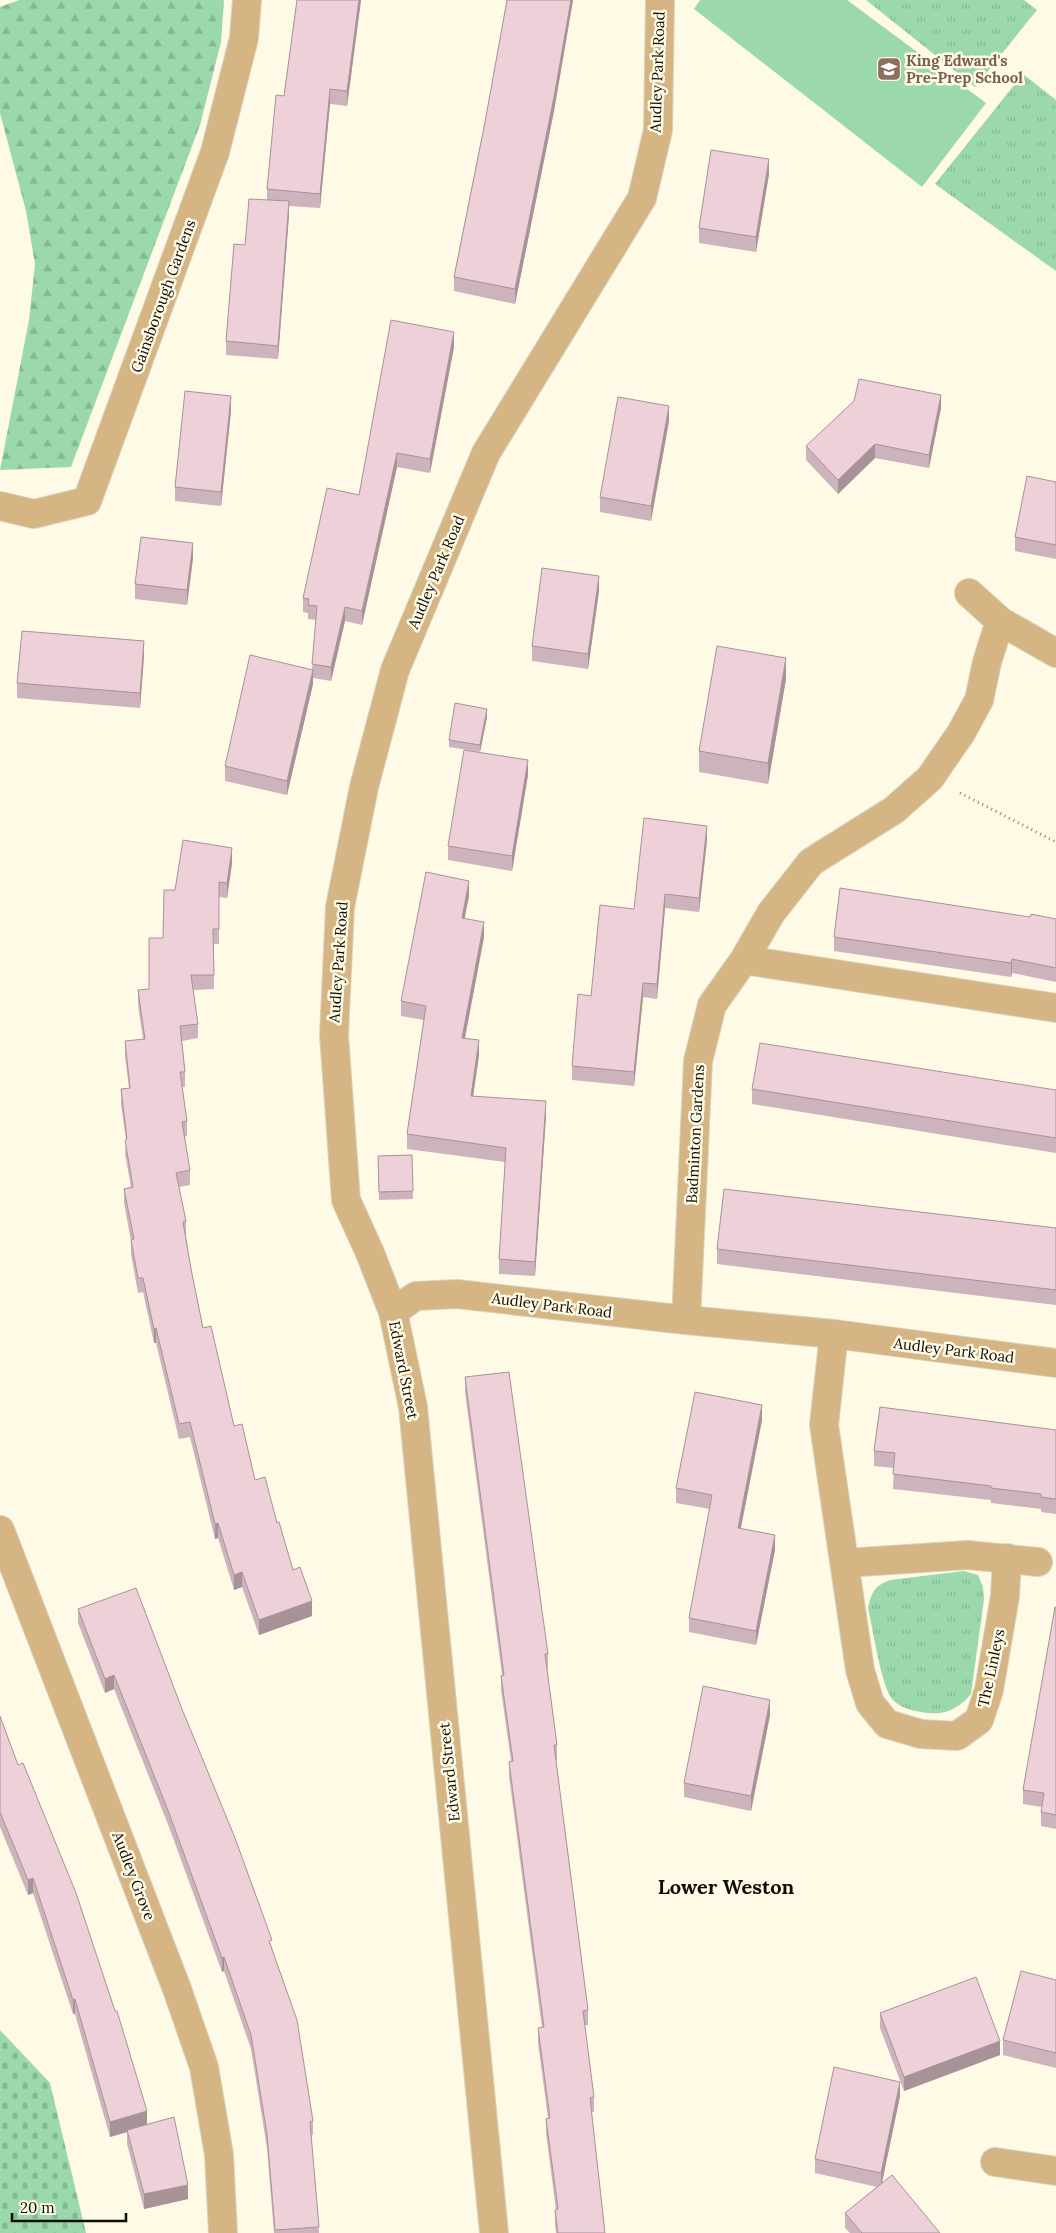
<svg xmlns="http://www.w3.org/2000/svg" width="1056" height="2233" viewBox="0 0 1056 2233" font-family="Lora,serif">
<defs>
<pattern id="grass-tufts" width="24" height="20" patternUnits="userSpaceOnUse" patternTransform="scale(1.25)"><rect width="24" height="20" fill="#9bd8ab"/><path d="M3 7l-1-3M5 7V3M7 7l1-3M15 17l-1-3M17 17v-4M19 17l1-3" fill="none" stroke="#84b892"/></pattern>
<pattern id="forest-firs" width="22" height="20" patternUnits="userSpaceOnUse" patternTransform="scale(1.25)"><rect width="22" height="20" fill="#9bd8ab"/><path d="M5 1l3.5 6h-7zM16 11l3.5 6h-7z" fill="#84b892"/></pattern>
<pattern id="cemetery-stones" width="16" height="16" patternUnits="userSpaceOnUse" patternTransform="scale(1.25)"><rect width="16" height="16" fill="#9bd8ab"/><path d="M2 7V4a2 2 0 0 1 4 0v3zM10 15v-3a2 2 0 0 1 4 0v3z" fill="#84b892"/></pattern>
</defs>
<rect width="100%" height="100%" fill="#fffae5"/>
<path fill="url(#grass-tufts)" d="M 866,0 L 1024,0 L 1037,10 L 975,87 Z
M 1023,74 L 1056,100 L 1056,271 L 935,184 Z
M 964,1571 L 978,1575 L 983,1587 L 984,1599 L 971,1694 C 959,1708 947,1715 928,1713 C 918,1712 901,1709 893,1700 C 881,1687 873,1628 868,1608 C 872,1592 874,1586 890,1580 Z"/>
<path fill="url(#forest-firs)" d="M 19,0 L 224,0 L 221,42 L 200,125 L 71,467 L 0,470 L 29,320 L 35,264 L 26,211 L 0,113 L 0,7 Z"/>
<path fill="url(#cemetery-stones)" d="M 0,2030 L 50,2083 L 86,2233 L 0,2233 Z"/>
<path fill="#9bd8ab" d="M 700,0 L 847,0 L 986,103 L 922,187 L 694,9 Z"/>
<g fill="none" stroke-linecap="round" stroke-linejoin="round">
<defs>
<path id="street" d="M 660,0 L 658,130 L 642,198 L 486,453 L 395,670 L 364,787 L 340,907 L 334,1035 L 346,1200 L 370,1253 L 393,1312 L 416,1296 L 457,1294 L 686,1320 L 834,1334 L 1056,1363
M 0,506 L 34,514 L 87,501 L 215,152 L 244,38 L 247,0
M 969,593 L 1000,621 L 1056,653
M 744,960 L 1056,1008
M 393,1312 L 413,1407 L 494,2233
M 686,1320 L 698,1061 L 712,1005 L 744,960 L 771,913 L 811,862 L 894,810 L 930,778 L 961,733 L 979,700 L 987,662 L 1000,621
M 834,1334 L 824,1425 L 860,1670 L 870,1703 L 887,1724 L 921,1734 L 957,1736 L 979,1720 L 989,1690 L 1005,1596 L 1007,1558
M 0,1530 L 177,1989 L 204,2067 L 219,2155 L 223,2233
M 845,1563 L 968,1555 L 1038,1562
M 995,2162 L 1056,2171"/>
</defs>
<use href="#street" stroke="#d8d4c1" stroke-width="30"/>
<path stroke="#858273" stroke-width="3" stroke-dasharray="1 4" stroke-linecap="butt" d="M 960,793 L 1056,842"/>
<use href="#street" stroke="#d4b583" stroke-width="28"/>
</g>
<path fill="#cdb3bb" d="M 297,0 L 361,0 L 347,106 L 330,104 L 320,208 L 289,206 L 289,215 L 278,359 L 226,355 L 226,341 L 267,200 L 267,189 L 284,96 Z
M 507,0 L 573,0 L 554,111 L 515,304 L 454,291 L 454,277 L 485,122 Z
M 769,174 L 756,252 L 699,243 L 699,228 Z
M 454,347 L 430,473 L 397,467 L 362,625 L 345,621 L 331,681 L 313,678 L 313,684 L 287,795 L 225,781 L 225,766 L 312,669 L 316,620 L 308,619 L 308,613 L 303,612 L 303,598 L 359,495 Z
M 941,408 L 929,468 L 875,458 L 838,494 L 806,460 L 806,446 Z
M 231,411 L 221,506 L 175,501 L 175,487 Z
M 669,421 L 651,521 L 600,512 L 600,497 Z
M 1056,482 L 1056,559 L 1015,551 L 1015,537 Z
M 193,558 L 187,605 L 135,599 L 135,584 Z
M 599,591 L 588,669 L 532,661 L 532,646 Z
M 144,656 L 140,708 L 17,698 L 17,683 Z
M 786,679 L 768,784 L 699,772 L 699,751 Z
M 487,717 L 480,752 L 449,747 L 449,740 Z
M 528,775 L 512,871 L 448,860 L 448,846 Z
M 707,840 L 699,912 L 665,908 L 657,999 L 643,997 L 634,1086 L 572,1080 L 572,1066 L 591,996 L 634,909 Z
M 232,863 L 227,898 L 219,897 L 219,944 L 214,944 L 214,989 L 193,990 L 198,1024 L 198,1038 L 182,1041 L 185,1072 L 185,1087 L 182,1087 L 187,1121 L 187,1136 L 184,1137 L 190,1170 L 190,1185 L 179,1187 L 186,1221 L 186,1236 L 191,1269 L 203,1328 L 234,1426 L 255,1480 L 277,1523 L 293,1570 L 312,1616 L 259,1635 L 242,1587 L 234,1590 L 218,1538 L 215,1539 L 190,1437 L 179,1439 L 156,1343 L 154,1343 L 143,1292 L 138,1293 L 131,1254 L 131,1241 L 124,1203 L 124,1189 L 131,1187 L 125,1154 L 126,1140 L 121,1104 L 121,1089 L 129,1088 L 125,1056 L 125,1041 L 143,1039 L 138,1005 L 138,990 L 149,989 L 175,890 Z
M 469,896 L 464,918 L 484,937 L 465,1038 L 479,1055 L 473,1096 L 546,1116 L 535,1276 L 499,1274 L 499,1259 L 505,1162 L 407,1149 L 407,1134 L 424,1020 L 401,1016 L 401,1001 Z
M 1030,917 L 1056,919 L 1056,982 L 1012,973 L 1011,977 L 834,951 L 834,937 Z
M 752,1089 L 1056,1090 L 1056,1153 L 752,1104 Z
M 412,1155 L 413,1199 L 379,1200 L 378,1156 Z
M 1056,1228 L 1056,1305 L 717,1264 L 717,1249 Z
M 465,1377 L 548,1654 L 548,1669 L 547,1669 L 557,1745 L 557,1760 L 556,1760 L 588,2010 L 588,2025 L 584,2025 L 594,2097 L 594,2112 L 591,2112 L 605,2233 L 556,2233 L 555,2224 L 555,2210 L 556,2210 L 546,2133 L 546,2119 L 548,2118 L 538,2043 L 538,2028 L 542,2028 L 509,1776 L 509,1762 L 511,1761 L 501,1690 L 501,1676 L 502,1675 L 465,1392 Z
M 762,1420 L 741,1528 L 775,1550 L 756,1645 L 689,1632 L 689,1618 L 710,1509 L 676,1503 L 676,1488 Z
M 1056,1430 L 1056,1514 L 1041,1512 L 1041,1509 L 991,1503 L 991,1500 L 893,1489 L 894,1468 L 874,1466 L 874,1451 Z
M 1056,1607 L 1056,1829 L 1041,1826 L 1041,1812 L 1042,1807 L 1023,1804 L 1023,1790 Z
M 78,1609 L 272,1947 L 313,2121 L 313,2135 L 311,2135 L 319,2233 L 274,2233 L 267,2148 L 251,2049 L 224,1971 L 222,1972 L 169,1827 L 114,1689 L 105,1693 L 78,1623 Z
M 770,1715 L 751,1811 L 684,1797 L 684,1783 Z
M 0,1716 L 147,2124 L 188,2199 L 144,2209 L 127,2144 L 127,2132 L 110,2137 L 75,2014 L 73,2014 L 33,1893 L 28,1895 L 0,1827 Z
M 1056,1980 L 1056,2068 L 1003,2055 L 1003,2040 Z
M 880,2013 L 1000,2055 L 904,2091 L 880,2028 Z
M 900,2096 L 882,2183 L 940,2233 L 850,2233 L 845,2228 L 845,2213 L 877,2187 L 815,2173 L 815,2159 Z"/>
<path fill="#a79298" d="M 359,0 L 361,0 L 347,106 L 347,91 Z
M 571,0 L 573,0 L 554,111 L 515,304 L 515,289 Z
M 330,89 L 330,104 L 320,208 L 320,194 Z
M 769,159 L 769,174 L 756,252 L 756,237 Z
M 289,201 L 289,215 L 278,359 L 278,346 Z
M 454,332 L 454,347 L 430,473 L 430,459 Z
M 941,395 L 941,408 L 929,468 L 929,455 Z
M 231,396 L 231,411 L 221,506 L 221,492 Z
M 669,406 L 669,421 L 651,521 L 651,506 Z
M 875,444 L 875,458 L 838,494 L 838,480 Z
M 397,453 L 397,467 L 362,625 L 362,611 Z
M 193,543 L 193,558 L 187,605 L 187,590 Z
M 599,576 L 599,591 L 588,669 L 588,654 Z
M 345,607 L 345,621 L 331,681 L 331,667 Z
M 144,641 L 144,656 L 140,708 L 140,693 Z
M 786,658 L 786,679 L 768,784 L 768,763 Z
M 313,670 L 313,684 L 287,795 L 287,781 Z
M 487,709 L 487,717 L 480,752 L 480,745 Z
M 528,760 L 528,775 L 512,871 L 512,856 Z
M 707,826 L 707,840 L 699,912 L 699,898 Z
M 232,848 L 232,863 L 227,898 L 227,883 Z
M 469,881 L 469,896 L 462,932 L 462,918 Z
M 665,894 L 665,908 L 657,999 L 657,984 Z
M 484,922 L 484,937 L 462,1053 L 462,1038 Z
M 1012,959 L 1012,973 L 1011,977 L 1011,963 Z
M 643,983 L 643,997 L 634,1086 L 634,1072 Z
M 479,1040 L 479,1055 L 471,1111 L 471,1096 Z
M 546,1101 L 546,1116 L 535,1276 L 535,1262 Z
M 156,1328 L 156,1343 L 154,1343 L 154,1329 Z
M 762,1405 L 762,1420 L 738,1542 L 738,1528 Z
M 218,1523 L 218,1538 L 215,1539 L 215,1524 Z
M 775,1535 L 775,1550 L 756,1645 L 756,1631 Z
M 242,1572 L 242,1587 L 234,1590 L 234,1575 Z
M 312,1601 L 312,1616 L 259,1635 L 259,1620 Z
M 114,1675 L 114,1689 L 105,1693 L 105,1679 Z
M 770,1700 L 770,1715 L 751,1811 L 751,1796 Z
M 33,1878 L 33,1893 L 28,1895 L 28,1880 Z
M 224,1957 L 224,1971 L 222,1972 L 222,1958 Z
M 75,1999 L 75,2014 L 73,2014 L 73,2000 Z
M 1000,2041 L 1000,2055 L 904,2091 L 904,2077 Z
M 900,2082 L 900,2096 L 881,2187 L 881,2173 Z
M 147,2111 L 147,2126 L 127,2130 L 127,2132 L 110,2137 L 110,2122 Z
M 188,2185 L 188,2199 L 144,2209 L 144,2194 Z"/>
<path fill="#eed0d9" stroke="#a79298" d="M 297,0 L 359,0 L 347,91 L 330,89 L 320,194 L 267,189 L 276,95 L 284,96 Z
M 507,0 L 571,0 L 554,97 L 515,289 L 454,277 L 485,122 Z
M 711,150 L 769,159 L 756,237 L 699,228 Z
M 249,199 L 289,201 L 278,346 L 226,341 L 234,244 L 245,245 Z
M 391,320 L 454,332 L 430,459 L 397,453 L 362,611 L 345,607 L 331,667 L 312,664 L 317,606 L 308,605 L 309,599 L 303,598 L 327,488 L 359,495 Z
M 859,379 L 941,395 L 929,455 L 875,444 L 838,480 L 806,446 L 854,401 Z
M 185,391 L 231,396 L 221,492 L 175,487 Z
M 618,397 L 669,406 L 651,506 L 600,497 Z
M 1027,476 L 1056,482 L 1056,545 L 1015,537 Z
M 141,537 L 193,543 L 187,590 L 135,584 Z
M 542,568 L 599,576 L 588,654 L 532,646 Z
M 22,631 L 144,641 L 140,693 L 17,683 Z
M 717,646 L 786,658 L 768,763 L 699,751 Z
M 250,655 L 313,670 L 287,781 L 225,766 Z
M 455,703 L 487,709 L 480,745 L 449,740 Z
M 464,750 L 528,760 L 512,856 L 448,846 Z
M 644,818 L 707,826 L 699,898 L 665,894 L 657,984 L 643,983 L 634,1072 L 572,1066 L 578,994 L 591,996 L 600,905 L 634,909 Z
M 183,840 L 232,848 L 227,883 L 219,882 L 219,929 L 213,929 L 214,975 L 191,975 L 198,1024 L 180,1026 L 185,1072 L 180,1072 L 187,1121 L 182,1122 L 190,1170 L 176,1173 L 186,1221 L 183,1222 L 191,1269 L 203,1328 L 211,1326 L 234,1426 L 242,1424 L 255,1480 L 265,1477 L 277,1523 L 279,1522 L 293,1570 L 300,1567 L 312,1601 L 259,1620 L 242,1572 L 234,1575 L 218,1523 L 215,1524 L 190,1422 L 179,1424 L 156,1328 L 154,1329 L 143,1278 L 138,1278 L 131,1240 L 134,1239 L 124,1189 L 133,1187 L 125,1140 L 127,1139 L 121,1089 L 130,1088 L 125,1041 L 145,1039 L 138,990 L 149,989 L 149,938 L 163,938 L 164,890 L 175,890 Z
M 426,872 L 469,881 L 462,918 L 484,922 L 462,1038 L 479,1040 L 471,1096 L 546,1101 L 535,1262 L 499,1259 L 506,1148 L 407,1134 L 426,1006 L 401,1001 Z
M 840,888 L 1030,917 L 1031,914 L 1056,919 L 1056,968 L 1012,959 L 1011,963 L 834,937 Z
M 760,1043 L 1056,1090 L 1056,1138 L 752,1089 Z
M 412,1155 L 413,1191 L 379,1192 L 378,1156 Z
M 724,1189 L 1056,1228 L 1056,1290 L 717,1249 Z
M 509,1372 L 548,1654 L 545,1654 L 557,1745 L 554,1745 L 588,2010 L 583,2011 L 594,2097 L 590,2098 L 605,2233 L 558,2233 L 555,2210 L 558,2209 L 546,2119 L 550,2118 L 538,2028 L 544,2027 L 509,1762 L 513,1761 L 501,1676 L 504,1675 L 465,1377 Z
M 695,1392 L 762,1405 L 738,1528 L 775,1535 L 756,1631 L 689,1618 L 712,1495 L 676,1488 Z
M 880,1407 L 1056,1430 L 1056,1499 L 1041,1497 L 1041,1494 L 991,1488 L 991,1486 L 893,1474 L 895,1453 L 874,1451 Z
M 136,1588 L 182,1709 L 235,1838 L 272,1940 L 269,1941 L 297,2020 L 313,2121 L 310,2122 L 319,2227 L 275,2230 L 267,2134 L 251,2035 L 224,1957 L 222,1958 L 169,1813 L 114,1675 L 105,1679 L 78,1609 Z
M 1055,1607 L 1056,1607 L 1056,1815 L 1041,1812 L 1044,1793 L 1023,1790 Z
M 703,1686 L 770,1700 L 751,1796 L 684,1783 Z
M 0,1716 L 18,1765 L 23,1763 L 76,1893 L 115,2011 L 117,2011 L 147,2111 L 110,2122 L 75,1999 L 73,2000 L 33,1878 L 28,1880 L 0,1812 Z
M 1021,1971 L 1056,1980 L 1056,2053 L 1003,2040 Z
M 976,1977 L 1000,2041 L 904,2077 L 880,2013 Z
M 834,2067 L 900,2082 L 881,2173 L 815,2159 Z
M 174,2117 L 188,2185 L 144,2194 L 127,2130 Z
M 892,2175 L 940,2233 L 862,2233 L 845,2213 Z"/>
<defs>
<symbol id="school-square" viewBox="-11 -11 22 22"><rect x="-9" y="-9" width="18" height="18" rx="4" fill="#8d6e63" stroke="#fffae5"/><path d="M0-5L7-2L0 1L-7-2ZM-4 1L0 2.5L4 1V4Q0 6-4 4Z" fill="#fff"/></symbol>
</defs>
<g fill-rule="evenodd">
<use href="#school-square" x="875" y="55" width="28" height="28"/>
</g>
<g text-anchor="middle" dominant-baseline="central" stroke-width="5" stroke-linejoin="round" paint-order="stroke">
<g font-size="15" font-weight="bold" fill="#785e54" stroke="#fffae5" text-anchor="start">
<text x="906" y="60">King Edward's<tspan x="906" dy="17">Pre-Prep School</tspan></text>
</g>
<g font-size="15" fill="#0e0c04" stroke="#fffae5">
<text transform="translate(657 72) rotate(-88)">Audley Park Road</text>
<text transform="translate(163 296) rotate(-70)">Gainsborough Gardens</text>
<text transform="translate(436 572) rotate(-67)">Audley Park Road</text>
<text transform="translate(338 962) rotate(-86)">Audley Park Road</text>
<text transform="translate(695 1134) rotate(-87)">Badminton Gardens</text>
<text transform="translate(552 1305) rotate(7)">Audley Park Road</text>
<text transform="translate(954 1350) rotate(7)">Audley Park Road</text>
<text transform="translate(404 1370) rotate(79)">Edward Street</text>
<text transform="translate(991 1668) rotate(-78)">The Linleys</text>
<text transform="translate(449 1772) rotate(-96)">Edward Street</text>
<text transform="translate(134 1876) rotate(69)">Audley Grove</text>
</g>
<g font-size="20" font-weight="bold" fill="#0e0c04" stroke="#fffae5">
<text x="726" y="1886">Lower Weston</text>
</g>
</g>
<path d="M12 2213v8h114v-8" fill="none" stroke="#0e0c04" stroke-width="2.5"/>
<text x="20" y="2213" font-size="15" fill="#0e0c04" stroke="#fffae5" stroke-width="4" paint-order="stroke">20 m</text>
</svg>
